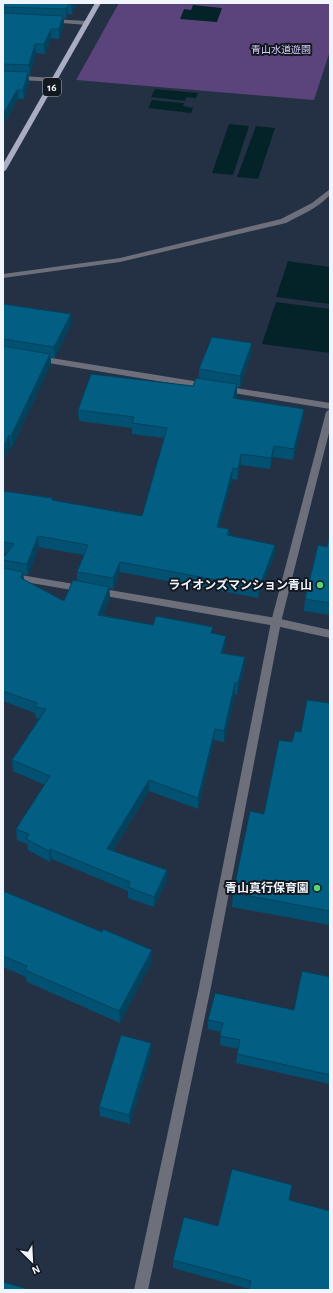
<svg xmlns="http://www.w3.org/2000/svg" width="333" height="1293" viewBox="0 0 333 1293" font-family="'Alegreya Sans','Noto Sans JP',sans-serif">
<rect width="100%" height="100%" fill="#243144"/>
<path fill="#5a447b" d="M 119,3 L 330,3 L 330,51 L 314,100 L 76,80 Z"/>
<path fill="#032329" d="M 193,5 L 222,8 L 217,22 L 180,19 L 184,9 L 191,10 Z
M 155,89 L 198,93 L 196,98 L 186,97 L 185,101 L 151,97 Z
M 152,100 L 184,103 L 183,106 L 193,108 L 191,113 L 148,108 Z
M 229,124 L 249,126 L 233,175 L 212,173 Z
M 256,126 L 275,128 L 258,179 L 237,177 Z
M 288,261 L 330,267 L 330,304 L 276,297 Z
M 276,302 L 330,309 L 330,353 L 262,344 Z"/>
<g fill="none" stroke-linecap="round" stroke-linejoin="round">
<path fill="#6d6f7a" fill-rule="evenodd" d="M 330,189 L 330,195 C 318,208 301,215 286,223 L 120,262 L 3,278 L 3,274 L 120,258 L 281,219 L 312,203 Z"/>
<path fill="#6d6f7a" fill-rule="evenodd" d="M 51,19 L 87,21 L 90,23 L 87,25 L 49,22 L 48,21 Z
M 3,75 L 56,78 L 59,80 L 56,82 L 3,79 Z
M 39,356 L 206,383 L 210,386 L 206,389 L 36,361 L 36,357 Z
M 224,386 L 330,403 L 330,409 L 221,391 L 221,387 Z
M 330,409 L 330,429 L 281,622 L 211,987 L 148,1290 L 134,1290 L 199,987 L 271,622 L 326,412 Z"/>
<path fill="#6d6f7a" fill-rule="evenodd" d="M 3,572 L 276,618 L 330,630 L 330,638 L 276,626 L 3,578 Z"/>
<path fill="#a9acc3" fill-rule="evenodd" d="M 95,3 L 101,3 L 6,170 L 3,172 L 3,164 Z"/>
</g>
<path fill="#035172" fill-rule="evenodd" d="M 3,3 L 76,3 L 72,14 L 68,14 L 66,19 L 64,18 L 64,25 L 59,39 L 51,38 L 45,54 L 36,53 L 30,75 L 28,75 L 29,82 L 24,99 L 18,99 L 3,125 Z
M 3,304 L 71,314 L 71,325 L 55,358 L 51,357 L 51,364 L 12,447 L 11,446 L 3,461 Z
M 252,343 L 251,354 L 240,387 L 237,387 L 237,395 L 236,399 L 304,409 L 303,419 L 293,460 L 273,457 L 270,469 L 241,465 L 237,480 L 232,479 L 219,527 L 229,529 L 229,535 L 275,545 L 274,556 L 258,598 L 120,572 L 113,589 L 109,588 L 110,598 L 103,615 L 153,625 L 213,634 L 225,648 L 223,653 L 244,669 L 237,695 L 235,694 L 224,742 L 214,740 L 198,809 L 149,791 L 113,851 L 167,870 L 167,881 L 154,907 L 128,898 L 128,891 L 52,859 L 50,862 L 28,850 L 27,844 L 17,840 L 16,829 L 45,785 L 13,771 L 12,760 L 40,719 L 36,718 L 35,713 L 3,701 L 3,558 L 6,553 L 3,553 L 3,491 L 52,498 L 53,500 L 142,516 L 164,438 L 132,434 L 132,428 L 79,421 L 78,410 L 193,386 L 199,378 L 199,369 ZM 39,547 L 84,555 L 77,572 L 77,581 L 64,601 L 24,580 L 23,574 L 28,575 Z
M 330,533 L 330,615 L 304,611 L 305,599 L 327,547 Z
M 330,703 L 330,925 L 232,907 L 233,893 L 264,814 L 292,742 L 301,732 Z
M 3,891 L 102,932 L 152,950 L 152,962 L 120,1023 L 27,982 L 26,977 L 3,967 Z
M 330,977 L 330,1084 L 236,1063 L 238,1049 L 220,1045 L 221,1032 L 208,1029 L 208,1020 L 294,1010 Z
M 151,1043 L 151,1053 L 130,1124 L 100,1116 L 99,1107 Z
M 292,1185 L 249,1289 L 173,1268 L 173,1260 L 218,1226 Z"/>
<path fill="#02425c" d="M 72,3 L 76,3 L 72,14 L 71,5 Z
M 68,5 L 68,14 L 66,19 L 66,9 Z
M 63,16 L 64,25 L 59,39 L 59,29 Z
M 51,29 L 51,38 L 45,54 L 44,44 Z
M 35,44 L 36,53 L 30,75 L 29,65 Z
M 28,72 L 29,82 L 24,99 L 23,90 Z
M 17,90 L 18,99 L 3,125 L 3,114 Z
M 71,314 L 71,325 L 55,358 L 54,347 Z
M 252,343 L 251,354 L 240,387 L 240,376 Z
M 50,354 L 51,364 L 12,447 L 11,436 Z
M 237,384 L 237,395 L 232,409 L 233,398 Z
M 304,409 L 303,419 L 293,460 L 294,449 Z
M 9,435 L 11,446 L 3,461 L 3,448 Z
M 274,446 L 273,457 L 270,469 L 271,458 Z
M 241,454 L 241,465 L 237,480 L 238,469 Z
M 233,468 L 232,479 L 216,537 L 217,527 Z
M 38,536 L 39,547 L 28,575 L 27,564 Z
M 275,545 L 274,556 L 258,598 L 259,588 Z
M 120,562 L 120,572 L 113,589 L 113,578 Z
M 23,572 L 24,583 L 21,578 Z
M 109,587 L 110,598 L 99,626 L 98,615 Z
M 226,636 L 225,648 L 220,664 L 221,653 Z
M 245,657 L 244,669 L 237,695 L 238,683 Z
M 235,683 L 235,694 L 224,742 L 224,731 Z
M 215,729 L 214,740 L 198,809 L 198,798 Z
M 149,780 L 149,791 L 107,860 L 107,849 Z
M 50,849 L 52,859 L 50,862 L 49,851 Z
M 167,870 L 167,881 L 154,907 L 154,897 Z
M 152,950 L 152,962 L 120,1023 L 119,1011 Z
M 151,1043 L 151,1053 L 130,1124 L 129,1115 Z"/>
<path fill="#035e84" stroke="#02425c" d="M 3,3 L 72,3 L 71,5 L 68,5 L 66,9 L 3,7 Z
M 3,13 L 63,16 L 59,29 L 51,29 L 44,44 L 35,44 L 29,65 L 3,64 Z
M 3,71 L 28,72 L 23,90 L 17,90 L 3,114 Z
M 3,304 L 71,314 L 54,347 L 3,339 Z
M 212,337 L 252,343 L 240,376 L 199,369 Z
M 3,346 L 50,354 L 11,436 L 9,435 L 3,448 Z
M 91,374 L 193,386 L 196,378 L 237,384 L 233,398 L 304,409 L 294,449 L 274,446 L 271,458 L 241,454 L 238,469 L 233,468 L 217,527 L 229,529 L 227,535 L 275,545 L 259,588 L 120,562 L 113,578 L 77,572 L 88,545 L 38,536 L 27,564 L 3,560 L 3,558 L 14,544 L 3,542 L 3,491 L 52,498 L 52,500 L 142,516 L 167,428 L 132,423 L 134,417 L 78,410 Z
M 330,533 L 330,603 L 305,599 L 318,545 L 327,547 Z
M 3,568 L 23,572 L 21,578 L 64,601 L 73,580 L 109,587 L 98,615 L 153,625 L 156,616 L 213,627 L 211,633 L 226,636 L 221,653 L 245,657 L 238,683 L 235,683 L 224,731 L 215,729 L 198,798 L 149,780 L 107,849 L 167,870 L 154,897 L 128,887 L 130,882 L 50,849 L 49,851 L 26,839 L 29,834 L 16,829 L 50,776 L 12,760 L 46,709 L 35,707 L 37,703 L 3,691 Z
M 307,700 L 330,703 L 330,911 L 233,893 L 250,811 L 264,814 L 279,740 L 292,742 L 295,731 L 301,732 Z
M 3,891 L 102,932 L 103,929 L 152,950 L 119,1011 L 25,970 L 27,966 L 3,956 Z
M 302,971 L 330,977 L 330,1075 L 237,1054 L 240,1040 L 220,1036 L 223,1023 L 208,1020 L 215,993 L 294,1010 Z
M 121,1035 L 151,1043 L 129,1115 L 99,1107 Z
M 232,1169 L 292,1185 L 289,1200 L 330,1211 L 330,1290 L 249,1290 L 251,1281 L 173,1260 L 184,1217 L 218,1226 Z
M 3,1282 L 31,1290 L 3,1290 Z"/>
<g fill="#57d570" stroke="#131921" stroke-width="1.5">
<circle cx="320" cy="585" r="4"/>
<circle cx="317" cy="888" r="4"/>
</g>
<g text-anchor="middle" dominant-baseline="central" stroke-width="4" stroke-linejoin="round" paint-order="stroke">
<g font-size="10" fill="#d9c6fb" stroke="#131921">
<text x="281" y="50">青山水道遊園</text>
</g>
<rect fill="#131921" stroke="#aeb3bb" stroke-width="1" x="43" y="78" width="18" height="18" rx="3"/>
<g font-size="11" font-weight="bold" fill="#f0f5fd">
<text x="52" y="87">16</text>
</g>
<g font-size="12" font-weight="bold" fill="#f0f5fd" stroke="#131921" text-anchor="end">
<text x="312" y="585">ライオンズマンション青山</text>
<text x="309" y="888">青山真行保育園</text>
</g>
</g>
<rect width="333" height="1293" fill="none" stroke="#f0f5fd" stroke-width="8"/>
<g transform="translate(32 1261) rotate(156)" stroke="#131921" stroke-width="3" paint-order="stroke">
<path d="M0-3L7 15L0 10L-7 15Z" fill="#f0f5fd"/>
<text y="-6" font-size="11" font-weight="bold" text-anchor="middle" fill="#f0f5fd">N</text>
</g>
</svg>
